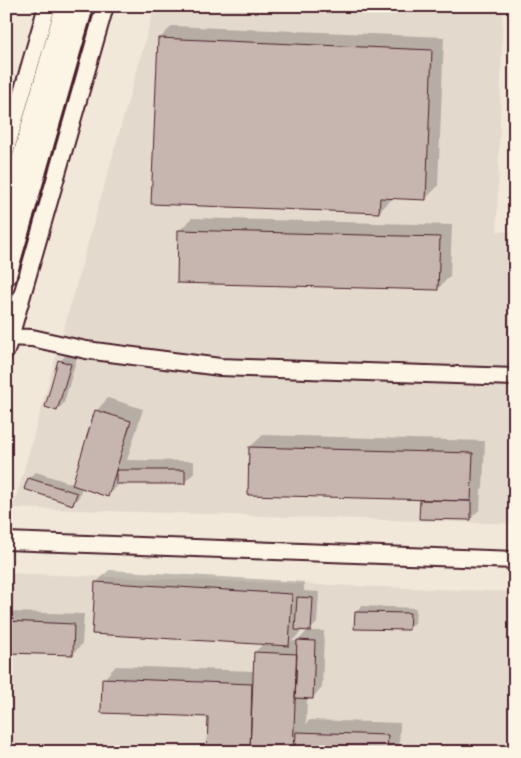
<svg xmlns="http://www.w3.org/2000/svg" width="521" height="758" viewBox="0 0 521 758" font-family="Caveat,sans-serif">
<rect width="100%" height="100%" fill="#f1e8da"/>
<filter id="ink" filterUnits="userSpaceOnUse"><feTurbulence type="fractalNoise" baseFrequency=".02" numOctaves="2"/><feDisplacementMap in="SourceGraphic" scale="10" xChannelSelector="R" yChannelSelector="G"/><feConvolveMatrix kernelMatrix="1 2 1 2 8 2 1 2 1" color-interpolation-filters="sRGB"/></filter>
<g filter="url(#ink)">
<path fill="#e4d9cd" d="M 155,6 L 503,6 L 497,231 L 515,232 L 515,524 L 13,508 Z
M 6,573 L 515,592 L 515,752 L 6,752 Z"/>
<path fill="#0003" fill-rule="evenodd" d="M 172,26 L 444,37 L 438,186 L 426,198 L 392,197 L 392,199 L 379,212 L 159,39 Z
M 192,218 L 452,225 L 450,276 L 438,289 L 180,230 Z
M 66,355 L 77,357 L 64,403 L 57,410 L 60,361 Z
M 108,398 L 143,409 L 127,460 L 194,461 L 194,473 L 184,483 L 121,482 L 108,495 L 82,487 L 79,497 L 73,504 L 26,489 L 29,478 L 36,472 L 73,484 L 96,411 Z
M 263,435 L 485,441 L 483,487 L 481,490 L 480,509 L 470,519 L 420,517 L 421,499 L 250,447 Z
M 109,570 L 304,582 L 304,591 L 319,592 L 317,623 L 309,631 L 324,631 L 322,688 L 312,698 L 307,698 L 306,724 L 310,720 L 400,723 L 399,752 L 208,752 L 210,716 L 104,679 L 116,666 L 254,671 L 255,652 L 264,643 L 96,583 ZM 301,629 L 309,629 L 298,641 L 292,641 L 301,632 Z
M 362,606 L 416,608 L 415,623 L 409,629 L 356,612 Z
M 10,612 L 84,614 L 82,644 L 73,654 L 6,652 L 6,616 Z"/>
<path fill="#c7b6af" stroke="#4a1f2b" d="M 158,38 L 432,50 L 426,200 L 380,198 L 379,213 L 151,204 Z
M 178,230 L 440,237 L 438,290 L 177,283 Z
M 58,360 L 71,364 L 57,411 L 45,407 Z
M 95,410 L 131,421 L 108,497 L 72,485 Z
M 249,447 L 473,453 L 471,501 L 248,495 Z
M 116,470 L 185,470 L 185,484 L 116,484 Z
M 28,478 L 77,493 L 73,505 L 24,489 Z
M 420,500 L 471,501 L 471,520 L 419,519 Z
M 95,582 L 292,594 L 289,646 L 92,634 Z
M 297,597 L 313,598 L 311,631 L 295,630 Z
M 355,612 L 410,613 L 409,630 L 354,629 Z
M 6,621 L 74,624 L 73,655 L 6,653 Z
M 297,640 L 315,641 L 313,699 L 295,698 Z
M 254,652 L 297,654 L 293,752 L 250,752 Z
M 102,678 L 252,684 L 250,752 L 207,752 L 208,717 L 101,713 Z
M 296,732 L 388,735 L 387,752 L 295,752 Z"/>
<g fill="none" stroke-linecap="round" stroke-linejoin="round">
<defs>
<path id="minor" d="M 6,149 L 47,6
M 6,337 L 32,338 L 86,350 L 220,367 L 515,377
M 6,351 L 105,6
M 6,541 L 515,560"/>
<path id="major" d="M 6,216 L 66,6
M 6,275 L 83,6"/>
</defs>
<use href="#minor" stroke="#4a1f2b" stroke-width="20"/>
<use href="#major" stroke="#4a1f2b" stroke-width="24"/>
<use href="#minor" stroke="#fcf5e5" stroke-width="16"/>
<use href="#major" stroke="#fcf5e5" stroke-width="20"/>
</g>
</g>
<rect width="521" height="758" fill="none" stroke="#fcf5e5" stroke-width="25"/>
<rect x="12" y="12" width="496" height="733" fill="none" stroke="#4a1f2b" stroke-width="2" filter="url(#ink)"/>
</svg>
